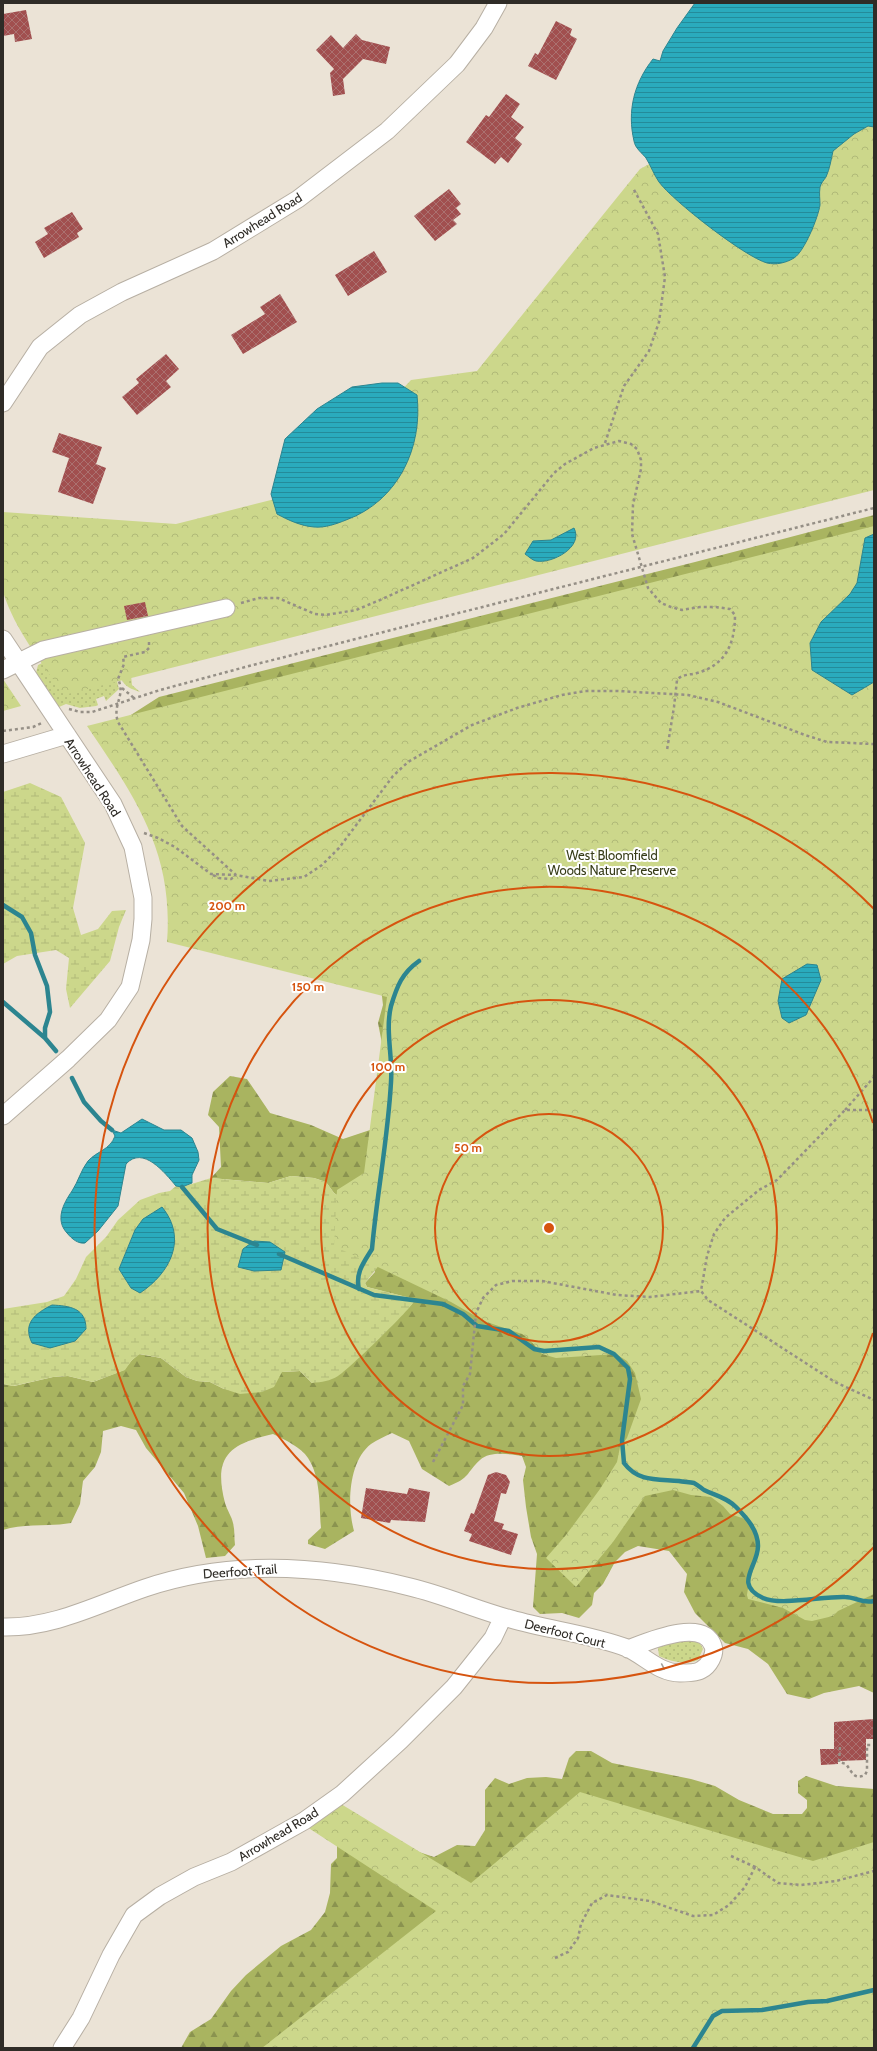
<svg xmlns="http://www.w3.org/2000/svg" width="877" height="2051" viewBox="0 0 877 2051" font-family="Cabin,sans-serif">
<defs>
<pattern id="grass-dots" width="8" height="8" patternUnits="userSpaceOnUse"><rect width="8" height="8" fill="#ccd78b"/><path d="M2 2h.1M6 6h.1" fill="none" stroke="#b0b978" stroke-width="1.8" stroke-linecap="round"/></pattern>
<pattern id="forest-firs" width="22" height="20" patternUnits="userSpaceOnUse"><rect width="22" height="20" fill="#a9b460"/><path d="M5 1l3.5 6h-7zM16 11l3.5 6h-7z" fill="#8a934f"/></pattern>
<pattern id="wetland-marsh" width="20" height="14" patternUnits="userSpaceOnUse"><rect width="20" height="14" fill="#ccd78b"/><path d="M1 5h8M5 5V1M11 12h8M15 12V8" fill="none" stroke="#b0b978"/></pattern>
<pattern id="park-crowns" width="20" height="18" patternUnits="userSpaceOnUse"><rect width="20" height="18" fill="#ccd78b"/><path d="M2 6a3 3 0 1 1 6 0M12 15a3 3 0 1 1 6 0" fill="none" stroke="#b0b978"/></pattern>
<pattern id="water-rules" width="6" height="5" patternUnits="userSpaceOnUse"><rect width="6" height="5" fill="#2aabbd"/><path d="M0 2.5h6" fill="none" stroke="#248b9a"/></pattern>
<pattern id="building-cross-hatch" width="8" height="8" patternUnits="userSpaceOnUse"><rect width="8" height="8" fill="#a14f4f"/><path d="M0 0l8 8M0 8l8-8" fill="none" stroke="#ab7170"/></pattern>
</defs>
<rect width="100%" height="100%" fill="#ebe3d6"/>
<path fill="url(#grass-dots)" d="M 44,662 L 117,681 L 119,689 L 106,701 L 104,696 L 96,699 L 98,705 L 96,706 L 80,708 L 66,704 L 59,707 L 36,673 L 38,665 Z
M 131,675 L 132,685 L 140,692 C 132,689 124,687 121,678 Z
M 683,1639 C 692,1640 700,1640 703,1649 L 698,1660 C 685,1665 672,1662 659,1656 L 658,1648 L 665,1643 Z"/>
<path fill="url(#forest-firs)" d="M 874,515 L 874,1693 L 859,1686 L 824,1693 L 809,1699 L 787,1694 L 768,1664 L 748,1649 L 725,1643 L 695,1613 L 684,1592 L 687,1574 L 669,1551 L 638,1546 L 625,1552 L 615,1562 L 603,1584 L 594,1593 L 592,1605 L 579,1618 L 562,1613 L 540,1614 L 533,1607 L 537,1554 L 531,1537 L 526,1507 L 523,1480 L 526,1467 L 522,1456 C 509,1454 490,1451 480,1460 C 466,1473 470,1478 449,1486 L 422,1469 L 409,1441 L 392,1433 C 385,1436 377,1440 371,1444 C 348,1462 347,1506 354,1531 L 325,1549 L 308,1544 L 308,1540 L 321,1528 C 319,1505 321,1478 308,1458 C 301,1447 285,1440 273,1434 C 229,1444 213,1456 225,1503 C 227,1510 232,1517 233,1523 C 235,1530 234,1538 235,1545 L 225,1556 L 206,1558 L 198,1526 L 184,1493 L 146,1448 L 136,1430 L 121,1426 L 103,1431 L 101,1452 L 95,1467 L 83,1481 L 80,1504 L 71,1523 C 49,1527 24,1523 3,1530 L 3,1384 L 14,1386 L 53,1377 L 68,1376 L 93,1382 L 124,1370 L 132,1360 L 139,1354 L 161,1358 L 186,1377 L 197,1381 L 210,1382 L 224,1389 L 282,1372 L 300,1371 L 312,1383 L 368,1348 L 412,1304 L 414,1299 L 367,1287 L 365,1283 L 375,1272 L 350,1204 L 334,1193 L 326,1182 L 314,1178 L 291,1176 L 268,1183 L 211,1178 L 221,1167 L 219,1127 L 208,1115 L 213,1092 L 230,1076 L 247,1079 L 270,1113 L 311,1125 L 343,1139 L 376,1128 L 386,1064 L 378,1023 L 383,1005 L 381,988 L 170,892 L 123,720 L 159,697 L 695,562 Z
M 576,1751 L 591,1751 L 612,1763 L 691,1779 L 715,1786 L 739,1800 L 773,1814 L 802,1814 L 807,1808 L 807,1800 L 798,1793 L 798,1781 L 806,1776 L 836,1786 L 874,1789 L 874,1892 L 671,2048 L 181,2048 L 190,2032 L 211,2019 L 231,1991 L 246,1975 L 281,1946 L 311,1930 L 325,1912 L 330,1893 L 331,1864 L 337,1858 L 337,1843 L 404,1847 L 434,1857 L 457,1845 L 475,1846 L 485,1830 L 485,1790 L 495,1778 L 509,1784 L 527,1778 L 546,1777 L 562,1779 L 569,1758 Z"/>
<path fill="url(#wetland-marsh)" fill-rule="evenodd" d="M 30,783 L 61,797 L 85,843 L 73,908 L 81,935 L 98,929 L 112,911 L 126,910 L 119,927 L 110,961 L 70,1008 L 66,989 L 69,958 L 56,950 L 17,956 L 3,964 L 3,792 Z
M 291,1176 L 314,1178 L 326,1182 L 334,1193 L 350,1204 L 384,1259 L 365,1283 L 367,1287 L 407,1297 L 415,1300 C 412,1308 348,1370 338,1376 C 330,1381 322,1382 312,1383 L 300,1371 L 282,1372 L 274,1387 L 262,1392 L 240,1394 L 224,1389 L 210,1382 L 197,1381 L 186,1377 L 161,1358 L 140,1354 L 132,1360 L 125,1370 L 93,1382 L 68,1376 L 53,1377 L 13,1386 L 3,1384 L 3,1309 L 47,1302 L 64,1296 L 76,1279 L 86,1257 L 106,1237 L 118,1220 L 140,1200 L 159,1193 L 170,1191 L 176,1186 L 182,1187 L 211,1178 L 268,1183 ZM 135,1230 L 131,1288 L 119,1269 Z"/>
<path fill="url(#park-crowns)" d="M 874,17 L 874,490 L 64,695 C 42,663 15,630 3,592 L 3,512 L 176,524 L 307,491 L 411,380 L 477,371 L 640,169 L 725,123 Z
M 874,526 L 874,1594 L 838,1611 L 833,1616 L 812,1621 L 805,1620 L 783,1608 L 748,1599 L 747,1595 L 748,1588 L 758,1551 L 756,1537 L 750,1523 L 745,1519 L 730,1514 L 723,1506 L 711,1497 L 691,1495 L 673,1490 L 645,1496 L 613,1542 L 576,1587 L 546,1558 L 566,1535 L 600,1489 L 617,1462 L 620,1447 L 627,1438 L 641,1399 L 635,1373 L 627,1361 L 616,1354 L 556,1358 L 542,1354 L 528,1338 L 522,1334 L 484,1321 L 451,1302 L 334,1246 L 337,1190 L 364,1173 L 387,997 L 167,942 C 174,852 135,797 87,726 Z
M 3,679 L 21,706 L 3,711 Z
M 580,1792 L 813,1861 L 874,1842 L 874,2048 L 262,2048 L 436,1911 L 307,1827 L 341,1804 L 471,1883 Z"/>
<path fill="url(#water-rules)" stroke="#2c8590" d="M 695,3 L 874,3 L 874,127 L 868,126 L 854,134 L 833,151 C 831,160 830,168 826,177 C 824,180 821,183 820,187 C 819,194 820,199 820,205 C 818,218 804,252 794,258 C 786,263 776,265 767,263 C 745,257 673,201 659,182 C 654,175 651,166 646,158 C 642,153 635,148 634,141 C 627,111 634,83 653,59 L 660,61 L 663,51 L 677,28 Z
M 382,383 L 398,383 L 417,395 C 423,448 398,501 346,520 C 336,524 325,528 314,527 C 301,526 288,520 277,514 L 271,494 L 285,439 L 317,409 L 352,387 Z
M 574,528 C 584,547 552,564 536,561 C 532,560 528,556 525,554 L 533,541 L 551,540 Z
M 874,534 L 874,682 L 852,695 L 812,670 L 810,643 L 821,622 L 850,594 L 857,583 L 865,538 Z
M 807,964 L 817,965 L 821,980 L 806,1015 L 789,1023 L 782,1018 L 778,1001 L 782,979 Z
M 142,1119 L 164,1130 L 181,1130 L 192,1138 L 198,1152 L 199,1160 L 192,1175 L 192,1183 L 182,1187 L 176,1186 C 165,1173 143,1145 126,1164 L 118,1206 L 98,1231 L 85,1243 C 78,1244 72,1239 67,1233 C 55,1220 63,1204 72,1191 C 78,1182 81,1170 88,1161 C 97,1151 110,1150 115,1136 L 112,1130 L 121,1133 Z
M 162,1207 C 188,1239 170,1273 140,1293 L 131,1288 L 119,1269 L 135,1230 L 143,1219 Z
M 254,1241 L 270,1242 L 285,1252 L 281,1270 L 254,1271 L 238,1267 L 243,1249 Z
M 52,1305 C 70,1306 86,1308 86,1329 L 75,1341 L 50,1348 L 32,1343 C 22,1323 36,1313 52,1305 Z"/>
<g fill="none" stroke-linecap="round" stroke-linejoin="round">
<path stroke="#2c8590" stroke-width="4.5" d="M 3,905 L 22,917 L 31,933 L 35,955 L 47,986 L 50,1012 L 45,1028 L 45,1038
M 3,1002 L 45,1038 L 56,1051
M 72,1078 L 84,1102 L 101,1121 L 112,1130
M 182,1187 L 217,1229 L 257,1245
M 279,1254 L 374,1295 L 443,1304 L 463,1314 L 477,1326 L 509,1331 L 534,1349 L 544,1351 L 599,1347 L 614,1354 L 628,1368 L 630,1379 L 622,1440 L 624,1463 C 638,1482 657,1479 679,1481 C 683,1482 690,1482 694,1483 C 698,1485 701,1488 704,1490 C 716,1496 726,1497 736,1507 C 746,1517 758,1530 758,1546 C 758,1567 733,1584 763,1598 C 781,1606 824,1596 845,1597 C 856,1597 862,1604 874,1601
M 359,1289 C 355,1273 364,1262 372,1249 C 377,1193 388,1138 391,1082 C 393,1057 385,1031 391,1006 C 397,986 402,973 419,961
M 693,2048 L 713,2016 L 722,2011 L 762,2010 L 808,2002 L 827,2001 L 874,1990"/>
</g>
<path fill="url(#building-cross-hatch)" d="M 26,10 L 32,39 L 15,42 L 14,34 L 3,36 L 3,14 Z
M 556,21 L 572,29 L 570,35 L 577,39 L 556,80 L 528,66 L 535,53 L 538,55 Z
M 356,34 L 362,40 L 390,47 L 386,64 L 363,59 L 343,79 L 345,94 L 333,96 L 330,73 L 334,69 L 316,50 L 331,35 L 343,48 Z
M 506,94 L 520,104 L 511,117 L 524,127 L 515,138 L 522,144 L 508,163 L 501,157 L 495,164 L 466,142 L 486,115 L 489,117 Z
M 449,189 L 461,204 L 456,208 L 461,214 L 453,220 L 457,224 L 435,241 L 414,216 Z
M 72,212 L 83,229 L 77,233 L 79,237 L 44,258 L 35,242 L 48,234 L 44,228 Z
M 374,251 L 387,272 L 348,296 L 335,275 Z
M 280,294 L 297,322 L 243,354 L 231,335 L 265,314 L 260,307 Z
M 166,354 L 179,369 L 166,381 L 171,387 L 137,415 L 122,397 L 139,383 L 136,379 Z
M 59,433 L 102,447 L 96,464 L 106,468 L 93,504 L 58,492 L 69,458 L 52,452 Z
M 145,602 L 148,616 L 127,620 L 124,606 Z
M 496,1472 L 506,1475 L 510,1482 L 506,1494 L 501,1493 L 494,1521 L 504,1524 L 502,1529 L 518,1534 L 511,1555 L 469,1541 L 472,1534 L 464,1531 L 471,1513 L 474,1514 L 488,1475 Z
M 366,1488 L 407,1494 L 409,1488 L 430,1492 L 425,1522 L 391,1520 L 390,1523 L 361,1518 Z
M 874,1719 L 874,1739 L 866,1739 L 866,1760 L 838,1761 L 838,1764 L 821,1765 L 820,1749 L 834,1749 L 834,1722 Z"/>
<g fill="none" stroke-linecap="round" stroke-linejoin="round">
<defs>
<path id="minor" d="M 3,403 L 40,347 L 80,315 L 122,292 L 213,251 L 298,199 L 387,131 L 457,64 L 484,28 L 498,3
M 3,639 L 113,804 L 133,847 L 143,898 L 143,919 L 141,940 L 130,987 L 108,1020 L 68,1059 L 3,1116
M 3,670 L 43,650 L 226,608
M 3,754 L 67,735
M 3,1627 C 54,1628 98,1604 145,1588 C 231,1559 323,1565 410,1587 C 444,1595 477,1610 511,1619 C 549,1630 590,1634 627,1648 C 645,1656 659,1673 680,1673 C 686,1673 697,1673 701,1670 C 709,1666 716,1654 713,1646 C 703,1617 647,1642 628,1649
M 62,2048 L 81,2018 L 111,1955 L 134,1915 L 160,1896 L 194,1877 L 231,1862 L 304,1821 L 342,1794 L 400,1741 L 454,1687 L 493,1638 L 503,1617"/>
</defs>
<use href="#minor" stroke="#b7afa3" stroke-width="19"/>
<path stroke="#958f86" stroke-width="2.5" stroke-dasharray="3 3" stroke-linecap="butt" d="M 605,443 L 624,386 L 649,351 L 659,322 L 665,277 L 658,234 L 633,188
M 241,603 L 259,598 L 278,598 L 315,614 L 326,615 L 356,610 L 380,600 L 473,558 L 504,534 L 554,473 L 565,464 L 594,448 L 619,441 L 631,444 L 637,449 L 641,460 L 641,469 L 633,505 L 632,534 L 648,588 L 661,603 L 671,607 L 682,610 L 700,607 L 716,607 L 730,609 L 735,615 C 735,643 726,665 697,673 C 690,675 682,674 677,680 L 674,707 L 667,750
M 149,642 L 149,648 L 145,652 L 123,657 L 124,664 L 118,679 C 126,696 112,704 118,722 L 182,826 L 236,875 L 269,881 L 304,877 L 322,865 L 339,848 L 393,776 L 408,762 L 472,725 L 517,708 L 562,695 L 585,691 L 618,691 L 688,695 L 718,702 L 805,735 L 827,742 L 874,744
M 122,688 L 134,698
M 69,709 L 80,712 L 92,712 L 160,690 L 249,666 L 874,508
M 3,731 L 33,727 L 42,723
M 144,833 L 158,838 L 175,847 L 211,874 L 235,875
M 213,875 L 219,878 L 231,879 L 235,876
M 845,1110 L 874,1077
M 874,1110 L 845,1110 L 777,1180 L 759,1190 L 725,1218 L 714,1234 L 707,1256 L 701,1291 L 708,1300 L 835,1382 L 874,1400
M 433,1462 L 463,1405 L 463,1386 L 470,1374 L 476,1313 L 483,1298 L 496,1285 L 512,1281 L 542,1281 L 617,1295 L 650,1297 L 701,1291
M 840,1747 L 839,1762 L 846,1764 C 852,1772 854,1780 865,1775 L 867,1771 L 867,1745 L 874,1745
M 731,1856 L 755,1867 L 778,1883 L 801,1885 L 836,1881 L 874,1871
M 555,1958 L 568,1952 L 578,1938 L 581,1924 L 592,1903 L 607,1895 L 650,1901 L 693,1916 L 713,1915 L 729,1905 L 745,1887 L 755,1867"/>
<use href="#minor" stroke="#fff" stroke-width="17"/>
</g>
<defs><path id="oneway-chevron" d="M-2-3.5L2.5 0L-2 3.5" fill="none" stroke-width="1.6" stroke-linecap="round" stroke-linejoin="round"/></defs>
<use stroke="#a1a09e" href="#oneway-chevron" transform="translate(662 1668) rotate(24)"/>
<g fill="none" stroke="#d6540f" stroke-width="2">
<circle cx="549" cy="1228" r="114"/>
<circle cx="549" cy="1228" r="228"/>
<path d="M873 1333A341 341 0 1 1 873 1123"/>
<path d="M874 1547A455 455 0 1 1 874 909"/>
</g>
<g text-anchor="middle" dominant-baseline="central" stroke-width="4" stroke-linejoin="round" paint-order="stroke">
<g font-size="13" fill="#2f2c27" stroke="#fff">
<text transform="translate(262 220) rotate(-32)">Arrowhead Road</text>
<text transform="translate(93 777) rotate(57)">Arrowhead Road</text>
<text transform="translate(240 1571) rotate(-4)">Deerfoot Trail</text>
<text transform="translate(565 1633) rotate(14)">Deerfoot Court</text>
<text transform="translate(278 1834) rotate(-31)">Arrowhead Road</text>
</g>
<g font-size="13" fill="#373c18" stroke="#fff">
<text x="612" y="855">West Bloomfield<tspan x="612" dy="15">Woods Nature Preserve</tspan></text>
</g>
</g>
<circle cx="549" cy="1228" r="6" fill="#d6540f" stroke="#fff" stroke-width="2"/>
<g font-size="12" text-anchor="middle" font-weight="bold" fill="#d6540f" stroke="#fff" stroke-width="4" stroke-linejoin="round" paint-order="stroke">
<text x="227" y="910">200 m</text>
<text x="308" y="991">150 m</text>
<text x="388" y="1071">100 m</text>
<text x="468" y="1152">50 m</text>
</g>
<rect width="877" height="2051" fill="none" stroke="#2f2c27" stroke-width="8"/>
</svg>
